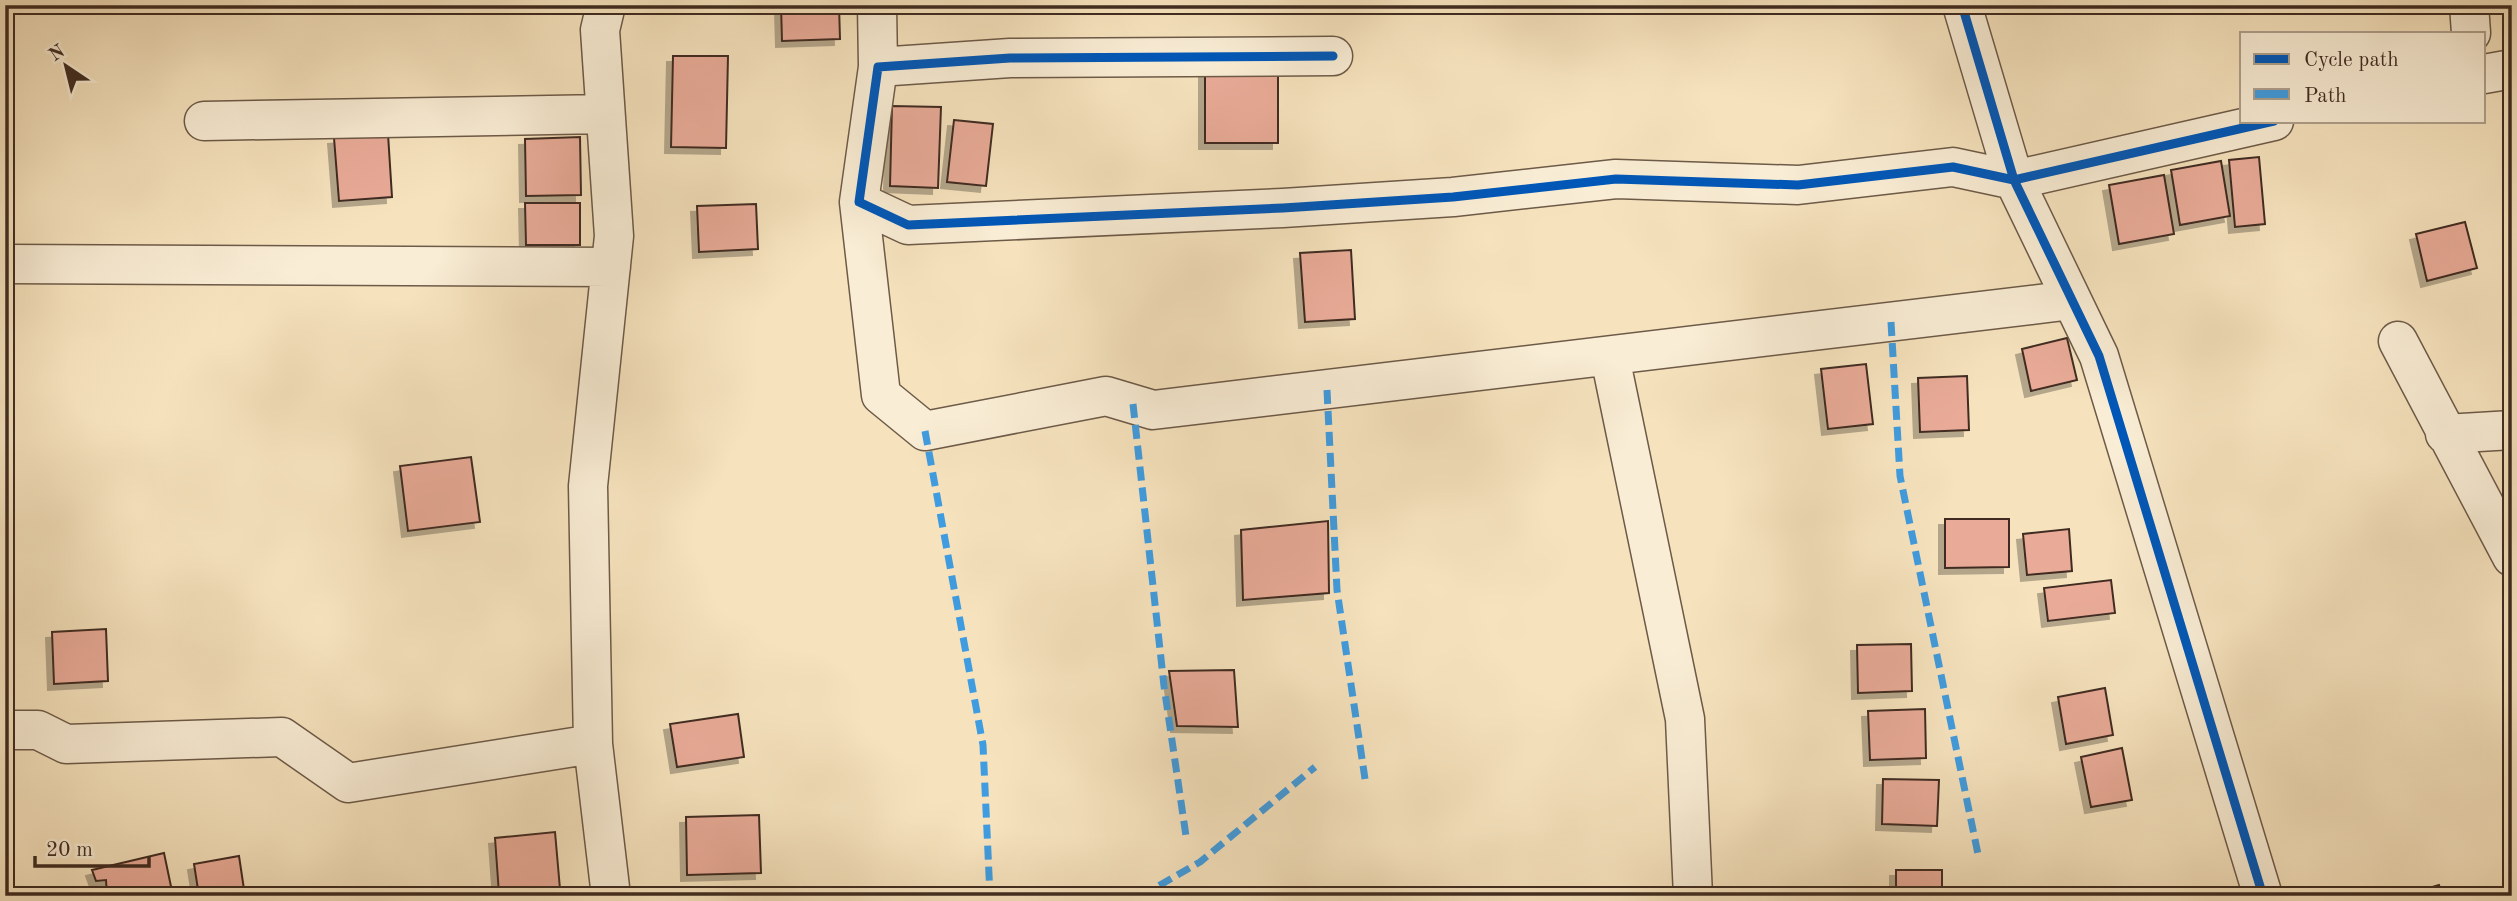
<svg xmlns="http://www.w3.org/2000/svg" width="2517" height="901" viewBox="0 0 2517 901" font-family="'Old Standard TT',serif">
<defs>
<filter id="shadow"><feDropShadow dx="-6" dy="6" stdDeviation="0" flood-color="#0004"/></filter>
</defs>
<rect width="100%" height="100%" fill="#f6e3be"/>
<filter id="stains"><feTurbulence type="fractalNoise" baseFrequency=".00286" numOctaves="4"/><feColorMatrix values="0 0 0 0 .2 0 0 0 0 .09 0 0 0 0 .02 0 0 0 .5 -.17"/></filter>
<radialGradient id="worn" r=".72"><stop offset=".6" stop-color="#630" stop-opacity="0"/><stop offset="1" stop-color="#630" stop-opacity=".3"/></radialGradient>
<path fill="#e9ab98" stroke="#3f2c21" stroke-width="2" filter="url(#shadow)" d="M 781,5 L 839,5 L 840,39 L 782,41 Z
M 673,56 L 728,56 L 726,148 L 671,147 Z
M 1205,72 L 1278,72 L 1278,143 L 1205,143 Z
M 892,106 L 941,107 L 938,188 L 890,186 Z
M 954,120 L 993,124 L 986,186 L 947,182 Z
M 388,134 L 392,197 L 339,201 L 334,138 Z
M 580,137 L 581,195 L 526,196 L 525,139 Z
M 2259,157 L 2265,224 L 2235,227 L 2229,160 Z
M 2221,161 L 2230,216 L 2180,225 L 2171,170 Z
M 2164,175 L 2174,234 L 2119,244 L 2109,185 Z
M 525,203 L 580,203 L 580,245 L 526,245 Z
M 756,204 L 758,249 L 699,252 L 697,206 Z
M 2465,222 L 2477,268 L 2427,281 L 2416,234 Z
M 1351,250 L 1355,319 L 1305,322 L 1300,253 Z
M 2067,338 L 2077,380 L 2031,391 L 2022,349 Z
M 1866,364 L 1873,424 L 1828,429 L 1821,369 Z
M 1967,376 L 1969,430 L 1920,432 L 1918,378 Z
M 471,457 L 480,522 L 408,531 L 400,466 Z
M 1945,519 L 2009,519 L 2009,567 L 1945,568 Z
M 1328,521 L 1329,593 L 1243,600 L 1241,530 Z
M 2069,529 L 2072,571 L 2027,575 L 2023,534 Z
M 2111,580 L 2115,613 L 2048,621 L 2044,588 Z
M 106,629 L 108,681 L 54,684 L 52,632 Z
M 1911,644 L 1912,691 L 1858,693 L 1857,645 Z
M 1234,670 L 1238,727 L 1177,726 L 1169,671 Z
M 2105,688 L 2113,735 L 2066,744 L 2058,697 Z
M 1925,709 L 1926,758 L 1870,760 L 1868,711 Z
M 738,714 L 744,757 L 677,767 L 670,724 Z
M 2122,748 L 2132,800 L 2091,807 L 2081,757 Z
M 1883,779 L 1939,780 L 1937,826 L 1882,824 Z
M 759,815 L 761,873 L 687,875 L 686,817 Z
M 555,832 L 560,889 L 499,894 L 495,838 Z
M 164,853 L 173,896 L 107,896 L 106,880 L 96,881 L 92,870 Z
M 239,856 L 245,896 L 199,896 L 194,864 Z
M 1896,870 L 1942,870 L 1942,896 L 1896,896 Z
M 2439,885 L 2443,896 L 2402,896 Z"/>
<g fill="none" stroke-linecap="round" stroke-linejoin="round">
<defs>
<path id="minor" d="M 606,5 L 600,30 L 614,236 L 588,486 L 593,744 L 611,896
M 877,5 L 878,67
M 1962,5 L 2014,180 L 2099,356 L 2263,896
M 2469,5 L 2471,33
M 1333,56 L 1010,58 L 878,67 L 859,202 L 908,225 L 1283,208 L 1453,197 L 1616,179 L 1798,185 L 1953,167 L 2014,180 L 2274,121
M 2484,74 L 2512,69
M 204,121 L 605,114
M 859,202 L 881,395 L 925,431 L 1106,396 L 1153,410 L 2072,300
M 5,264 L 611,267
M 2398,341 L 2512,557
M 1610,357 L 1685,719 L 1693,896
M 2445,434 L 2512,430
M 5,730 L 38,730 L 66,744 L 282,737 L 348,783 L 593,744"/>
</defs>
<use href="#minor" stroke="#6d5a48" stroke-width="41"/>
<use href="#minor" stroke="#f9edd5" stroke-width="38"/>
<path stroke="#3f9ce0" stroke-width="7" stroke-dasharray="14 7" stroke-linecap="butt" d="M 1891,322 L 1900,476 L 1979,859
M 1327,390 L 1337,590 L 1365,779
M 1133,404 L 1164,686 L 1186,836
M 925,431 L 983,745 L 990,896
M 1141,896 L 1200,862 L 1315,767"/>
<defs>
<path id="cycleway" d="M 1962,5 L 2014,180 L 2099,356 L 2263,896
M 1333,56 L 1010,58 L 878,67 L 859,202 L 908,225 L 1283,208 L 1453,197 L 1616,179 L 1798,185 L 1953,167 L 2014,180 L 2274,121"/>
</defs>
<use href="#cycleway" stroke="#f9edd5" stroke-width="13"/>
<use href="#cycleway" stroke="#0057b8" stroke-width="9"/>
</g>
<rect width="2517" height="901" fill="none" stroke="#f6e3be" stroke-width="28"/>
<rect x="7" y="7" width="2503" height="887" fill="none" stroke="#3f2c21" stroke-width="3.5"/>
<rect x="14" y="14" width="2489" height="873" fill="none" stroke="#3f2c21" stroke-width="2"/>
<rect x="2240" y="32" width="245" height="91" fill="#f9edd5" stroke="#afa08d" stroke-width="2"/>
<rect x="2254" y="54" width="35" height="10" fill="#0057b8" stroke="#afa08d" stroke-width="2"/>
<text x="2304" y="66" font-size="21" fill="#3f2c21">Cycle path</text>
<rect x="2254" y="89" width="35" height="10" fill="#3f9ce0" stroke="#afa08d" stroke-width="2"/>
<text x="2304" y="102" font-size="21" fill="#3f2c21">Path</text>
<g transform="translate(66 66) rotate(325)" stroke="#f9edd5" stroke-width="5" paint-order="stroke">
<path d="M0-5L12 26L0 18L-12 26Z" fill="#3f2c21"/>
<text y="-10" font-size="19" font-weight="bold" text-anchor="middle" fill="#3f2c21">N</text>
</g>
<path d="M35 856v10h114v-10" fill="none" stroke="#3f2c21" stroke-width="3.5"/>
<text x="46" y="856" font-size="21" fill="#3f2c21" stroke="#f9edd5" stroke-width="5" paint-order="stroke">20 m</text>
<rect width="100%" height="100%" filter="url(#stains)"/>
<rect width="100%" height="100%" fill="url(#worn)"/>
</svg>
